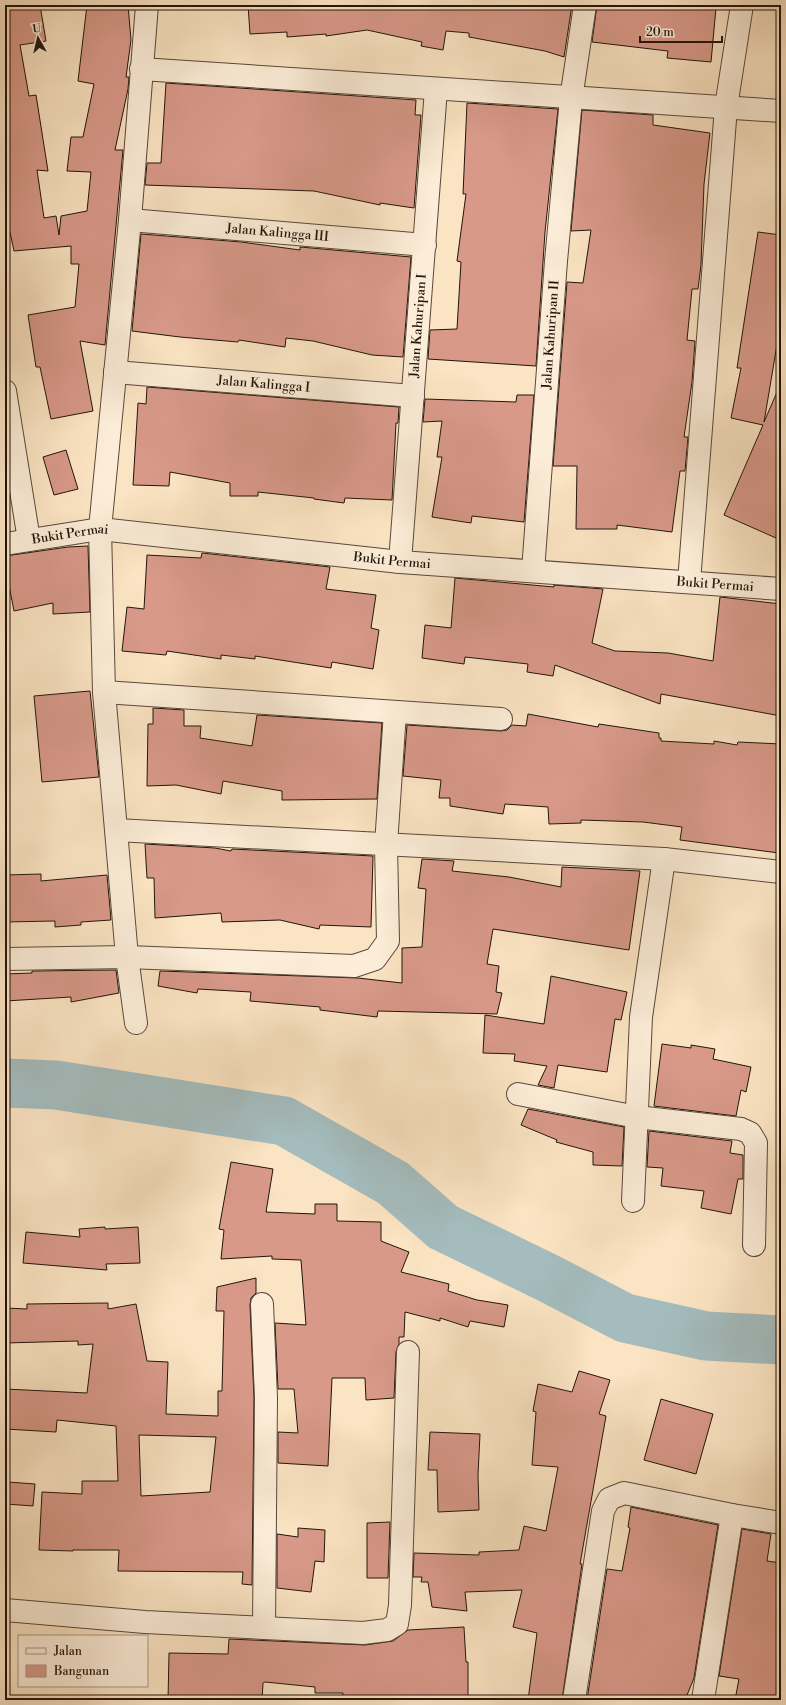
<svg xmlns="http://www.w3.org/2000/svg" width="786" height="1705" viewBox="0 0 786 1705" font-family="'Libre Bodoni',serif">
<rect width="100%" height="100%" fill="#fbe4c3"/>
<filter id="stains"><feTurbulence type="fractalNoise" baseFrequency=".005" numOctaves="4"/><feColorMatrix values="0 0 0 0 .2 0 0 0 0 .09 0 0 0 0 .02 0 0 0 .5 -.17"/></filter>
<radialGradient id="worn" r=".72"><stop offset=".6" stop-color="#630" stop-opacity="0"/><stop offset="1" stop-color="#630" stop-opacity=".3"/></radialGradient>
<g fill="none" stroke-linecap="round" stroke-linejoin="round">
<path stroke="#a4bcbe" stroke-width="49" d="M 5,1083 L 56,1085 L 284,1121 L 393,1183 L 443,1227 L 548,1278 L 625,1318 L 706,1336 L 781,1340"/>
</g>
<path fill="#d89989" stroke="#23140b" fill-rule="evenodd" d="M 29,5 L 40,5 L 46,41 L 20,45 L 29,96 L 36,95 L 48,171 L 37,170 L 44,218 L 56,216 L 59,235 L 61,216 L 87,211 L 91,172 L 67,171 L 71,137 L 83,137 L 94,84 L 78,81 L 87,5 L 128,5 L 131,40 L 126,77 L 129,77 L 128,89 L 115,150 L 123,150 L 105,345 L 80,341 L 93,411 L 51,419 L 40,367 L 36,367 L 28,315 L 75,307 L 79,264 L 71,264 L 71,246 L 14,251 L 5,209 L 5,9 Z
M 248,5 L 572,5 L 564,57 L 545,51 L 469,37 L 469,33 L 446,31 L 443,50 L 421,46 L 422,42 L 367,30 L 326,36 L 326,34 L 287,37 L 287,32 L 250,34 Z
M 597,5 L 688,5 L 688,7 L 716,8 L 711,62 L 667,58 L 668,51 L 592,42 Z
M 166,83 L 416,100 L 415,115 L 421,115 L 414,208 L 380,203 L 380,205 L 314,191 L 145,185 L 147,163 L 161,163 Z
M 467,103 L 558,109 L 545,232 L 536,366 L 428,359 L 430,330 L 457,329 L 461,262 L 457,261 L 466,194 L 463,194 Z
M 582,110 L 653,115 L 653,125 L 710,133 L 704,184 L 701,265 L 698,289 L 692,289 L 687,340 L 695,341 L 692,382 L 684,437 L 688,437 L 685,471 L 680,471 L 672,532 L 617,525 L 617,529 L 576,529 L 577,466 L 553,466 L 567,282 L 583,283 L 591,230 L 571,231 Z
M 758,232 L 781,235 L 781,321 L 764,422 L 781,383 L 781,526 L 776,538 L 724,515 L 763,425 L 731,418 L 741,368 L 737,368 Z
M 141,234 L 241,242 L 300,250 L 300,247 L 411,257 L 403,357 L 372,355 L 313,341 L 286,338 L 285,347 L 239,340 L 238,342 L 180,337 L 132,331 Z
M 147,387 L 399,407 L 398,423 L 396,423 L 392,500 L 345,498 L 344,503 L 314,499 L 314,498 L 258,492 L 258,496 L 230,496 L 230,483 L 170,472 L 169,486 L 133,485 L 138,403 L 146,404 Z
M 517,395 L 534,395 L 524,522 L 472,516 L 471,523 L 432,517 L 442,457 L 437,457 L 442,421 L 423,422 L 425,399 L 516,402 Z
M 66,450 L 78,489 L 54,495 L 43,457 Z
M 88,546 L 90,612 L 53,614 L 53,603 L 14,611 L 5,565 L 5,556 L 68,547 Z
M 202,553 L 330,567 L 326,589 L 376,595 L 371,628 L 379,630 L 373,669 L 332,662 L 331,668 L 255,656 L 255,659 L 221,655 L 221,659 L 167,651 L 166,655 L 122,651 L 127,607 L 144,609 L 147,555 L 201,558 Z
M 455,578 L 554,587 L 554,585 L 603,589 L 592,643 L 615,651 L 668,653 L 713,661 L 720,597 L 781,604 L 781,716 L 661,694 L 660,704 L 555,665 L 553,676 L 527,672 L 528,664 L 465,657 L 464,664 L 422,658 L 425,625 L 451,628 Z
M 90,691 L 99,777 L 42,782 L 34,696 Z
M 153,708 L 184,710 L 184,726 L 201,726 L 200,738 L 252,746 L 257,715 L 382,723 L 377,799 L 282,800 L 282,791 L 223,781 L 221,794 L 176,785 L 147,786 L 148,724 L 153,724 Z
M 528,714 L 598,727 L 599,724 L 659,733 L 659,738 L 661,738 L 661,741 L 714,744 L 714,741 L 737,745 L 738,742 L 781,744 L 781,836 L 779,853 L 680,840 L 682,827 L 643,822 L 581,820 L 581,823 L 549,824 L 548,807 L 505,804 L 503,814 L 450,806 L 450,798 L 439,798 L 441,780 L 403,776 L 407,725 L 501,731 L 507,730 L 512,725 L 526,726 Z
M 145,844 L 215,848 L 231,851 L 232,849 L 373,856 L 371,927 L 320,925 L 319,929 L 280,920 L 222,922 L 221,913 L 155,918 L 154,878 L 147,878 Z
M 422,859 L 454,861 L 452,871 L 509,877 L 561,887 L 562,867 L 640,871 L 629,950 L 493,929 L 487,964 L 499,966 L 496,992 L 502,993 L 497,1014 L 378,1011 L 377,1017 L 320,1010 L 320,1007 L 250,1001 L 251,992 L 198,989 L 197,993 L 158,986 L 160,971 L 358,978 L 402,983 L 402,948 L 422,947 L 426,889 L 418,888 Z
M 41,874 L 41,881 L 107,875 L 111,920 L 81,922 L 81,925 L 55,927 L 55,921 L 5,922 L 5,875 Z
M 116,970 L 119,993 L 71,1002 L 71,997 L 5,1001 L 5,974 L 32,973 L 32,971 L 36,971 Z
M 551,976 L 627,992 L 621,1020 L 615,1019 L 607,1072 L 558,1065 L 554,1088 L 538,1085 L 547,1066 L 514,1061 L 515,1054 L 483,1053 L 485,1015 L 544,1024 Z
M 662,1044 L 691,1048 L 691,1045 L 715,1049 L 713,1059 L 751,1067 L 746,1092 L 741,1090 L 736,1116 L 654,1106 Z
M 528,1109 L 624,1127 L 622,1166 L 593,1165 L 593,1152 L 556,1142 L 557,1140 L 521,1125 Z
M 649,1131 L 732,1141 L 730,1153 L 743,1155 L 743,1179 L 738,1179 L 731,1214 L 701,1208 L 704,1191 L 661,1186 L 663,1168 L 647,1167 Z
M 231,1162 L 273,1169 L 266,1212 L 315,1214 L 315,1204 L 337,1204 L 337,1221 L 381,1222 L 381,1241 L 409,1252 L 401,1272 L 449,1284 L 448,1291 L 477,1300 L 508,1305 L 504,1327 L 470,1321 L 468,1327 L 440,1318 L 440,1321 L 405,1312 L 404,1337 L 399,1337 L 399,1344 L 396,1352 L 394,1398 L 366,1400 L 365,1378 L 332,1378 L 328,1466 L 278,1463 L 278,1432 L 298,1433 L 294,1389 L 278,1389 L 275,1323 L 306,1325 L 301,1260 L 272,1259 L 272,1256 L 221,1259 L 224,1230 L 219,1229 Z
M 105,1227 L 105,1229 L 138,1227 L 140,1263 L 106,1264 L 107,1270 L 23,1263 L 26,1232 L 80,1237 L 79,1229 Z
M 256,1278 L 256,1293 L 251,1298 L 250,1305 L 254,1398 L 252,1585 L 242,1584 L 243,1572 L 118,1571 L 119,1550 L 73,1550 L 73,1551 L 39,1550 L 42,1492 L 82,1494 L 82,1481 L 118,1481 L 116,1426 L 57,1420 L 56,1432 L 5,1429 L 5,1389 L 87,1393 L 93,1344 L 78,1345 L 78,1341 L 5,1343 L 5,1308 L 27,1309 L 27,1304 L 108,1303 L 108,1309 L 136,1304 L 147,1361 L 168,1362 L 166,1414 L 218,1416 L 218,1391 L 222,1391 L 224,1311 L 216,1311 L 217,1287 ZM 139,1435 L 216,1437 L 210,1492 L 141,1496 Z
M 579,1371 L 610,1380 L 599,1414 L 606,1416 L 580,1564 L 582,1564 L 562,1700 L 528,1700 L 537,1633 L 513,1627 L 522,1590 L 465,1592 L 467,1611 L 432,1607 L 428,1582 L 421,1582 L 422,1577 L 413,1577 L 414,1553 L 479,1555 L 479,1552 L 519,1550 L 524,1526 L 546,1531 L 558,1467 L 532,1465 L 536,1412 L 533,1411 L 538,1384 L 572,1392 Z
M 661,1399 L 713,1414 L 696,1474 L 644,1460 Z
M 430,1432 L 480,1434 L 478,1475 L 479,1510 L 438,1512 L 437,1470 L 428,1470 Z
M 8,1482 L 35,1484 L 33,1506 L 6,1504 Z
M 631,1507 L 718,1525 L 694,1678 L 685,1700 L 587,1700 L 607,1569 L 622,1571 L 630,1528 L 628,1527 Z
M 390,1522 L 388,1578 L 367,1578 L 367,1523 Z
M 298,1528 L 325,1530 L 324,1562 L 315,1561 L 311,1592 L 277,1588 L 277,1534 L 298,1537 Z
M 742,1529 L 771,1534 L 767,1561 L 781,1563 L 781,1700 L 735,1700 L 739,1679 L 719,1676 Z
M 464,1627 L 466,1662 L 468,1662 L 468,1700 L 342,1700 L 343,1693 L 315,1693 L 315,1687 L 265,1682 L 263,1683 L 262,1700 L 168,1700 L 169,1653 L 228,1654 L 229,1639 L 365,1645 L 393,1641 L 408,1630 Z"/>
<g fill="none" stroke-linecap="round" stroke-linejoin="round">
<defs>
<g id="minor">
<path d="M 141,69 L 781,111"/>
<path id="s1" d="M 130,220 L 425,245"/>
<path id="s2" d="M 115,372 L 413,396"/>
<path d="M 5,391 L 29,540"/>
<path id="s3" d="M 5,544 L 100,529 L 400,562 L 781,589"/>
<path id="s4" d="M 400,562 L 436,89"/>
<path id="s5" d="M 533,571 L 556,261 L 571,99 L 585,5"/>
<path d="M 689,582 L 726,107 L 742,5"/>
<path d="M 104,692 L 501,719"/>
<path d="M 116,830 L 664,859 L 781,872"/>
<path d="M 5,959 L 127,957 L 354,966 L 375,959 L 388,941 L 386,845 L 395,712"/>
<path d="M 136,1023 L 127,957 L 104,692 L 100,529 L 130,220 L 147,5"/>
<path d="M 518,1094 L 637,1117 L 741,1129 L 750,1133 L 756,1143 L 754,1245"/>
<path d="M 633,1201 L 641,1017 L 664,859"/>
<path d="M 262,1304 L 266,1398 L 264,1628"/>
<path d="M 5,1610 L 145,1622 L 363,1633 L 387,1630 L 397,1624 L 400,1605 L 408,1352"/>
<path d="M 574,1700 L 603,1511 L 609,1499 L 624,1493 L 732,1515 L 781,1523"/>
<path d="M 703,1700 L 732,1515"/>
</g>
</defs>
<use href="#minor" stroke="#594839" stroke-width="24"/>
<use href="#minor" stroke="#fcedd8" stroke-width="22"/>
</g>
<g text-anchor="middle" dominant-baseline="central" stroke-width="4" stroke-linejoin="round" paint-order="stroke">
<g font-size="13" fill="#23140b" stroke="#fcedd8">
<text stroke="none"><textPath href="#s1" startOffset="148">Jalan Kalingga III</textPath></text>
<text stroke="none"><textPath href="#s4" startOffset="237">Jalan Kahuripan I</textPath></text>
<text stroke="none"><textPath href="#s5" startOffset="237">Jalan Kahuripan II</textPath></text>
<text stroke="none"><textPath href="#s2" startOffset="149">Jalan Kalingga I</textPath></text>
<text stroke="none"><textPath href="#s3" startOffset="66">Bukit Permai</textPath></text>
<text stroke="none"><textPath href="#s3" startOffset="390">Bukit Permai</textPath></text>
<text stroke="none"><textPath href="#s3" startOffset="714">Bukit Permai</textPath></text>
</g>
</g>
<rect width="786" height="1705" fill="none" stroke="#fbe4c3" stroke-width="20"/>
<rect x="6" y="6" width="774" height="1693" fill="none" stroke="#23140b" stroke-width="2"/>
<rect x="10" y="10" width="766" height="1685" fill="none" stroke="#23140b"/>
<rect x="18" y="1635" width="130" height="52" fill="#fcedd8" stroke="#a59686"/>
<rect x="26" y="1648" width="20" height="6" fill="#fcedd8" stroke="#a59686"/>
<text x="54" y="1655" font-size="12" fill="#23140b">Jalan</text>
<rect x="26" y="1665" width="20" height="12" fill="#d89989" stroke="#a59686"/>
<text x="54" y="1675" font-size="12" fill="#23140b">Bangunan</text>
<g transform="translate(38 38) rotate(352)" stroke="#fcedd8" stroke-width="3" paint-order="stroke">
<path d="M0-3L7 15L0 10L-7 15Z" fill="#23140b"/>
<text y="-6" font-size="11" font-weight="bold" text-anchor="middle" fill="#23140b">U</text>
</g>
<path d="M640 36v6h82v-6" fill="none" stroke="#23140b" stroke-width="2"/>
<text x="646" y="36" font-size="12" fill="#23140b" stroke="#fcedd8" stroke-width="3" paint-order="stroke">20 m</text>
<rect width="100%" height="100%" filter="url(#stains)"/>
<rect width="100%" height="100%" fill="url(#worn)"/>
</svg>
